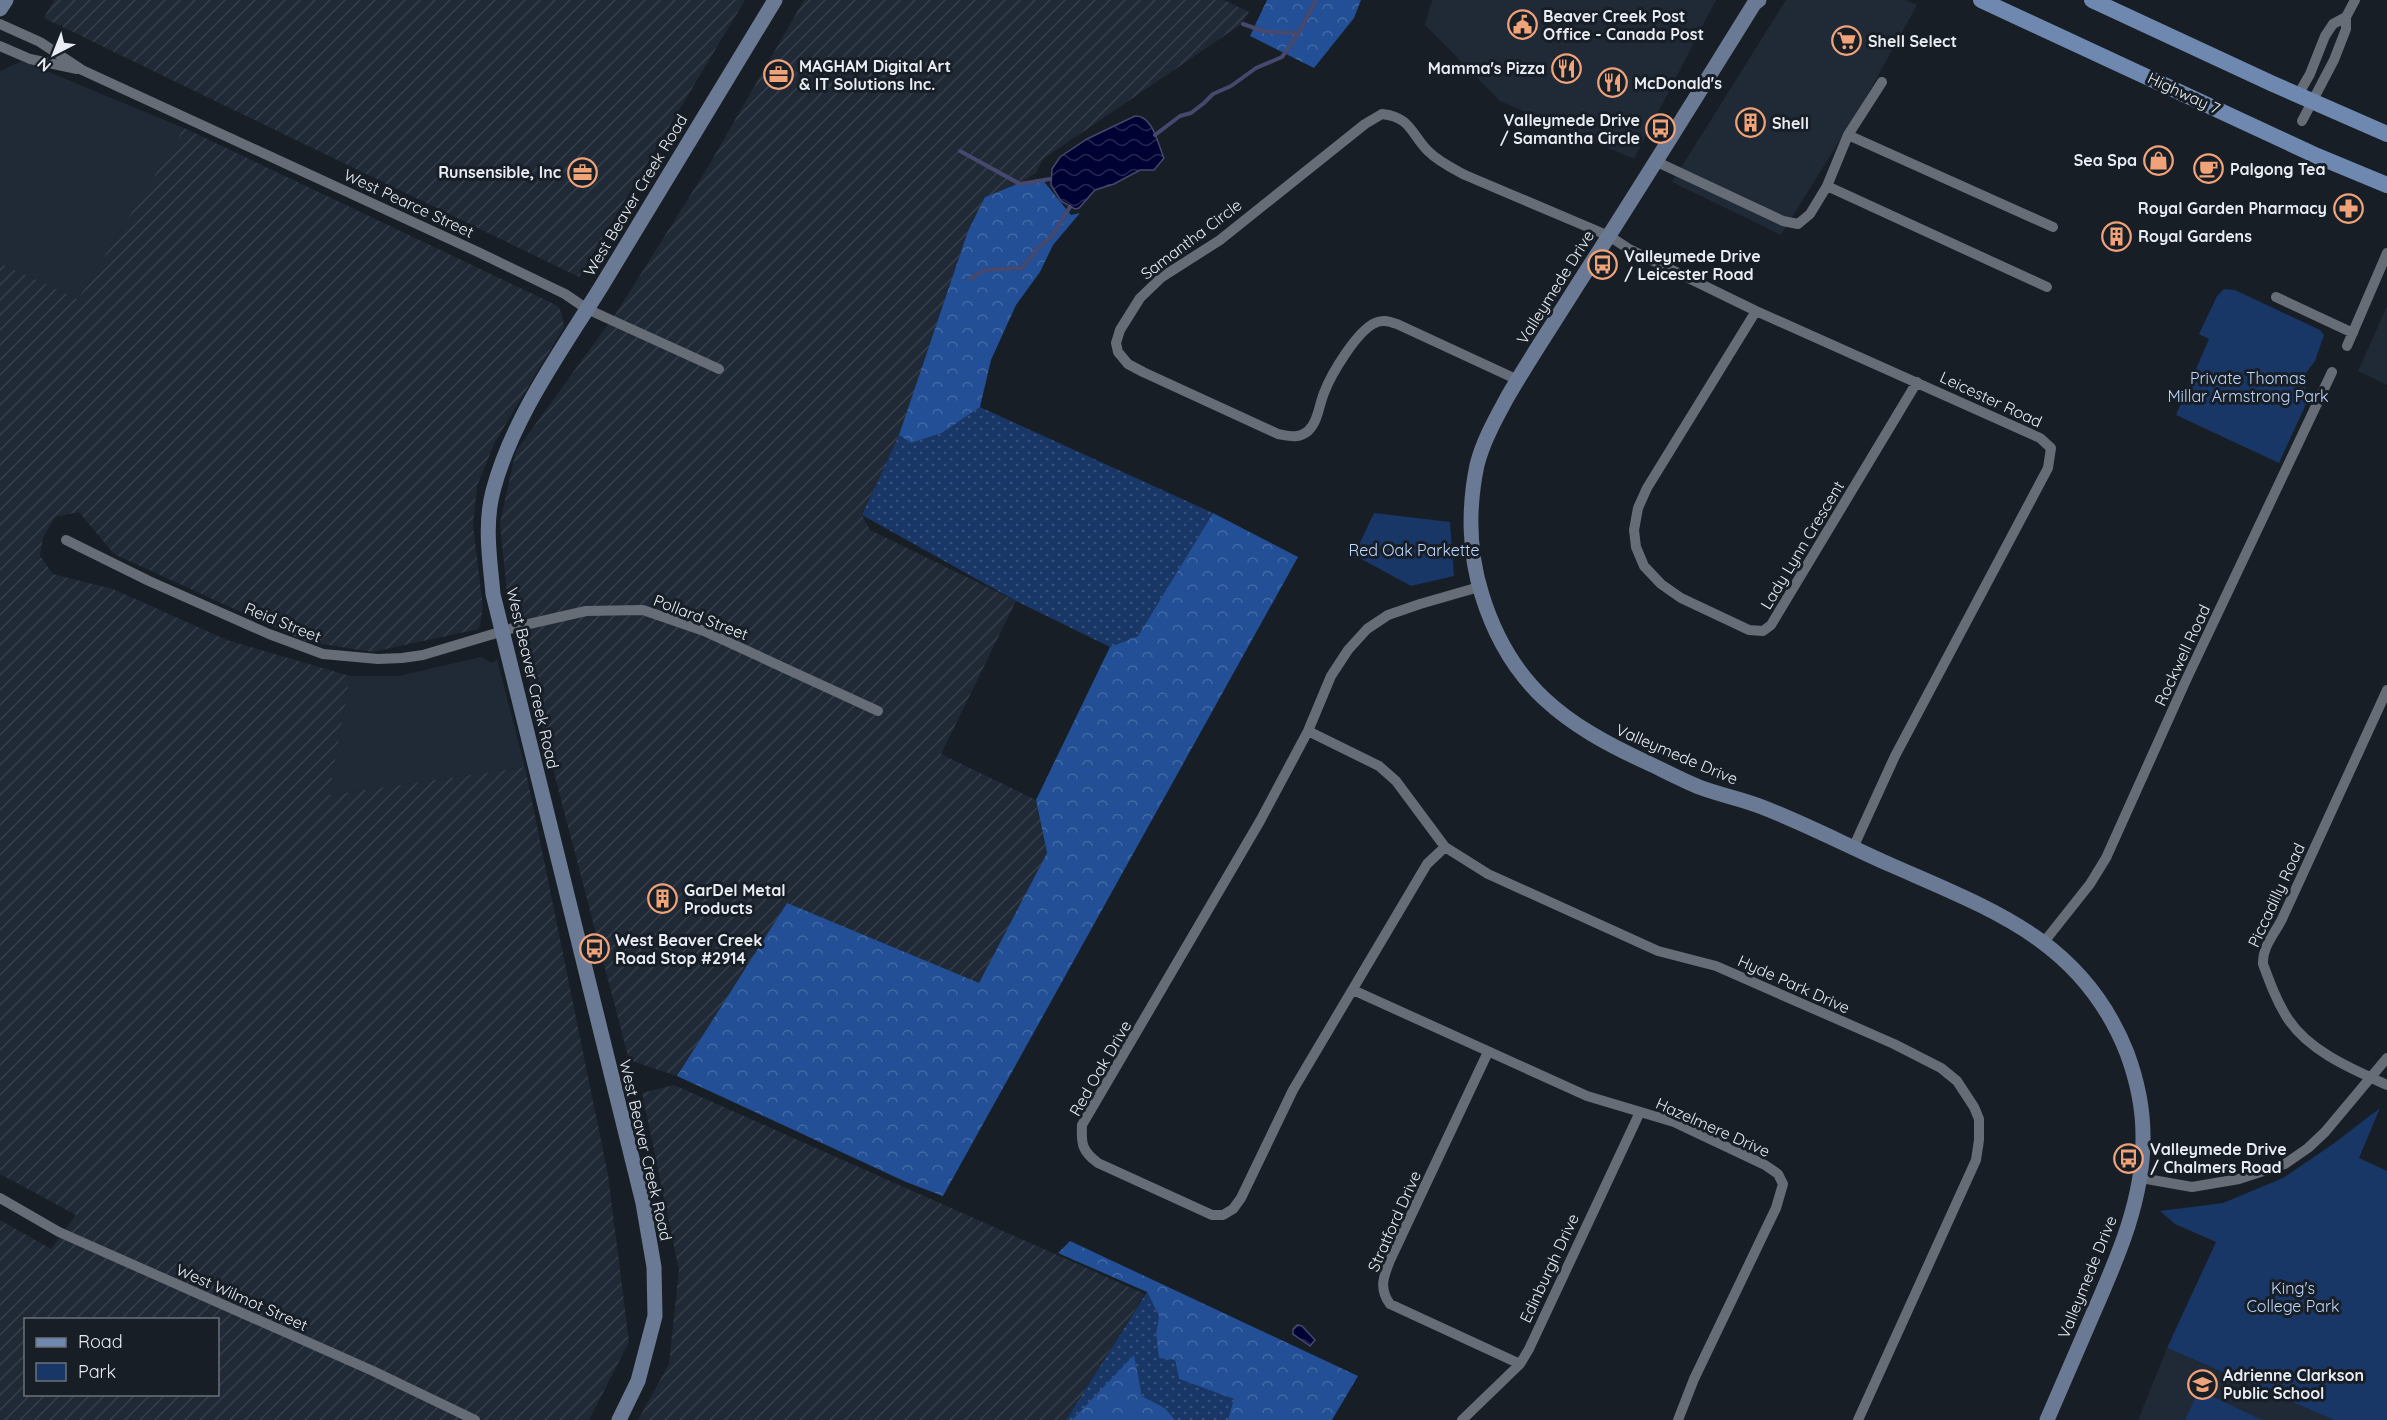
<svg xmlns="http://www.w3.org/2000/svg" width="2387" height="1420" viewBox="0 0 2387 1420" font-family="Quicksand,sans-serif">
<defs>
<pattern id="industrial-furrows" width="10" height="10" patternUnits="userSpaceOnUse" patternTransform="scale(1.5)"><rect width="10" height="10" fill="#202936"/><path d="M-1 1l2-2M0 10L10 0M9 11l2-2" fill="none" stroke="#363e4a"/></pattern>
<pattern id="grass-dots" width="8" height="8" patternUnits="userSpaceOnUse" patternTransform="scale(1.5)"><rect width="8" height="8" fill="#183666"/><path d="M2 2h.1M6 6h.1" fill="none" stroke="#3a537c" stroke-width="1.8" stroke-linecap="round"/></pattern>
<pattern id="forest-crowns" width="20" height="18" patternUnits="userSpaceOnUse" patternTransform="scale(1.5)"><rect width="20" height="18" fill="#224f95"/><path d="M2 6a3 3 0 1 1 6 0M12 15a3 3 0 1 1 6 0" fill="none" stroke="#4269a4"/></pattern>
<pattern id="water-waves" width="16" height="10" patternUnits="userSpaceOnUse" patternTransform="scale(1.5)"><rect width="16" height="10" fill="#000233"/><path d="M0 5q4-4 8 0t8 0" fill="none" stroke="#252751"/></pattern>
</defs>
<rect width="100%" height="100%" fill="#181e26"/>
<path fill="#202936" d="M 1432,0 L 1716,0 L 1634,159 L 1500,101 L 1425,25 Z
M 1786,0 L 1906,0 L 1917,5 L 1860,108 L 1781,235 L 1672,182 Z
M 22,61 L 184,128 L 78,299 L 0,263 L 0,71 Z
M 2387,306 L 2387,385 L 2358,371 Z
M 481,657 L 492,663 L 497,659 L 525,767 L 329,795 L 350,676 L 398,676 Z
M 2167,1348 L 2334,1420 L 2138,1420 Z"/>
<path fill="url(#industrial-furrows)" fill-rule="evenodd" d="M 54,0 L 745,0 L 579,277 L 44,18 Z
M 804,0 L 1224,0 L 1249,12 L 1240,25 L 1043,159 L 1036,173 L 1020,183 L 985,197 L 968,231 L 899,435 L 862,515 L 870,530 L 1016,601 L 941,754 L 1036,800 L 1047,853 L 979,984 L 787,904 L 677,1076 L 629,1060 L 507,593 L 500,523 L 516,451 L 617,312 L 708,167 Z
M 184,128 L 558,306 L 562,314 L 564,327 L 495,442 L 477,486 L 473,525 L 483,607 L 479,629 L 372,652 L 304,641 L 114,554 L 79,512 L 55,517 L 43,538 L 40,556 L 53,574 L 113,589 L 227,640 L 350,676 L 329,795 L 525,767 L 608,1175 L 629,1342 L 589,1420 L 0,1420 L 0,1220 L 51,1249 L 76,1215 L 0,1174 L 0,263 L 78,299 ZM 26,1320 L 218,1320 L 218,1394 L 26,1394 Z
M 674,1085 L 1145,1294 L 1066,1420 L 638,1420 L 669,1364 L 679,1270 L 642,1093 Z"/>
<path fill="url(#grass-dots)" d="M 980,407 L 1213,513 L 1138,636 L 1110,647 L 1016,601 L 862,515 L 899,435 L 911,443 L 942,433 Z
M 1147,1292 L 1159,1316 L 1156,1333 L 1175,1360 L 1179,1379 L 1235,1399 L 1228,1420 L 1175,1420 L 1165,1408 L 1142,1396 L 1134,1356 L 1072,1420 L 1066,1420 Z"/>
<path fill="url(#forest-crowns)" d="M 1267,0 L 1361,0 L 1354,18 L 1314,68 L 1250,36 Z
M 1042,179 L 1071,215 L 1080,213 L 1053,245 L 1040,272 L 1016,305 L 991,360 L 980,407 L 942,433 L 911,443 L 899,435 L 968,231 L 985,197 L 1020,183 Z
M 1213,513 L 1298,557 L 943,1196 L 906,1182 L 677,1076 L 787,903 L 979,983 L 1047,853 L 1036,800 L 1110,647 L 1138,636 Z
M 1070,1241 L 1358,1376 L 1332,1420 L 1228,1420 L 1234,1399 L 1179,1379 L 1175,1360 L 1159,1358 L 1156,1333 L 1159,1316 L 1147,1292 L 1058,1253 Z
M 1134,1355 L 1142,1396 L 1165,1408 L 1175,1420 L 1072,1420 Z"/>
<path fill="#183666" d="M 2224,289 L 2235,290 L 2320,330 L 2324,335 L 2315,361 L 2305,374 L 2306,404 L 2279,463 L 2176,415 L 2209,339 L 2199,334 L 2217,296 Z
M 1374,513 L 1450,522 L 1454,576 L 1411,586 L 1354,555 Z
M 2380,1108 L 2359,1158 L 2387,1171 L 2387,1420 L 2334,1420 L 2167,1348 L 2216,1242 L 2175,1224 L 2160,1211 L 2223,1203 L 2283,1178 L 2333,1144 Z
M 2199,1390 L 2262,1420 L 2185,1420 Z"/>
<path fill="url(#water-waves)" stroke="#46486d" stroke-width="1.5" d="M 1135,116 C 1153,115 1158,145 1164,158 L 1154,170 L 1140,170 L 1114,184 L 1095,190 L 1079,208 L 1075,209 L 1061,201 L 1051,185 L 1052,169 L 1060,157 L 1087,139 Z
M 1297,1325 L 1302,1326 L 1315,1340 L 1310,1346 L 1293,1334 L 1293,1329 Z"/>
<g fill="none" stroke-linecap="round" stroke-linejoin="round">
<path stroke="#46486d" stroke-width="4" d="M 1243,24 L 1266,32 L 1298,33
M 1155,135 L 1180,116 L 1191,113 L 1204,103 L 1213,94 L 1231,86 L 1256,68 L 1282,57 L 1298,34 L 1316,0
M 960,151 L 1020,184 L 1050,179
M 970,279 L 985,270 L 1022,268 L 1038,248 L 1052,236 L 1070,207"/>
<path stroke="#666d77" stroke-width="10" d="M 0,24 L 40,42 L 82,70 L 478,252 L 565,294 L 587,309 L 719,369
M 0,46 L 30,59 L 77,69
M 2298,95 L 2310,74 L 2325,36 L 2333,24 L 2346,17
M 2302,121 L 2334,60 L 2346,29 L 2346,17 L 2355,0
M 1848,135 L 2053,227
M 1655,161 L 1783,221 L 1798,224 L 1810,214 L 1827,186 L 2047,287
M 1827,186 L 1848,135 L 1882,82
M 2276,297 L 2353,333
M 1756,311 L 1647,488 L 1638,508 L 1634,530 L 1636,547 L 1644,566 L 1661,584 L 1681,598 L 1749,630 L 1763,631 L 1771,625 L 1917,382
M 2347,346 L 2387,253
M 1518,380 L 1397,324 C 1390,322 1383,319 1375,323 C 1357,331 1331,374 1324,393 C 1319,405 1318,422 1308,431 C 1299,439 1289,436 1278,434 L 1143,372 L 1128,364 L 1118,352 L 1116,343 L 1120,330 L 1140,298 L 1162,277 L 1220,240 L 1365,124 L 1382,114 C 1411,117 1411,134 1428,151 C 1439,162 1452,168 1465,175 L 1609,236 L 1629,249 L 1756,311 L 2040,438 L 2051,448 L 2048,468 L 1895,756 L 1853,848
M 66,540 L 149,581 L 269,634 L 323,654 L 378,659 L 402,658 L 423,655 L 520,626 L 586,611 L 643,610 L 704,631 L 878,711
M 2387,690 L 2282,919 C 2274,935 2262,947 2263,964 C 2270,983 2277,1002 2288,1019 C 2310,1052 2352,1069 2387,1085
M 1308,731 L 1379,766 L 1396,781 L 1445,847 L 1488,874 L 1658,951 L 1716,966 L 1894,1044 L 1941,1068 L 1957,1081 L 1974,1107 L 1979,1119 L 1979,1140 L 1976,1160 L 1858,1420
M 1445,847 L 1427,864 L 1293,1090 L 1241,1198 L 1233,1209 L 1223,1215 L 1212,1215 L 1098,1163 C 1082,1151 1081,1144 1082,1125 L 1260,821 L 1308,731 L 1331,676 L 1348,650 L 1367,629 L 1388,615 L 1420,604 L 1479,587
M 2044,942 L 2090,884 L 2106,858 L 2187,678 L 2332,372
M 1353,990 L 1587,1096 L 1674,1122 L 1765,1165 L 1778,1174 L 1783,1184 L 1776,1208 L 1694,1379 L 1678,1420
M 1488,1052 L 1391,1258 C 1384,1275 1378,1288 1390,1304 L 1520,1364
M 2141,1178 L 2192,1187 L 2239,1179 L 2285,1164 L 2308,1148 L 2325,1132 L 2387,1058
M 0,1198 L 59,1232 L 373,1371 L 475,1420
M 1462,1420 L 1520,1364 L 1529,1349 L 1640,1112"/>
<path stroke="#6a7a94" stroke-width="15" d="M 1759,0 L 1754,4 C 1696,97 1638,191 1578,284 C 1555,321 1530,358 1508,396 C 1496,418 1483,441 1477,465 C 1468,508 1469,554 1482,595 C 1510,686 1565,725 1648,763 C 1665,771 1682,780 1699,787 C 1720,795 1742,799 1762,807 C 1806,824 1848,846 1891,865 C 1993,910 2083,941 2127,1053 C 2137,1080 2143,1107 2143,1136 C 2144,1199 2117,1259 2092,1316 C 2077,1351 2062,1385 2047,1420
M 0,9 L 6,0
M 619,1420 L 638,1381 L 655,1316 L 654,1267 L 643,1203 L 493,594 C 490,560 484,525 493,491 C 512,418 562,350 601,287 C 659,191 717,96 775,0"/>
<path stroke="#6e88b0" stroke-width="16" d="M 1981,0 L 2317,156 L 2387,185
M 2092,0 L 2273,84 L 2387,134"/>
</g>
<defs>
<symbol id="civic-ring" viewBox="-11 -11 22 22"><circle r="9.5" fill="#181e26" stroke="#f0a279" stroke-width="1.5"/><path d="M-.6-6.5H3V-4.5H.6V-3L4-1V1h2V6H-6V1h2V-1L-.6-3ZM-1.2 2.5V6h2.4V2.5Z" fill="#f0a279"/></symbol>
<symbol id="supermarket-ring" viewBox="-11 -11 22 22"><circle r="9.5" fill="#181e26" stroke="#f0a279" stroke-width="1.5"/><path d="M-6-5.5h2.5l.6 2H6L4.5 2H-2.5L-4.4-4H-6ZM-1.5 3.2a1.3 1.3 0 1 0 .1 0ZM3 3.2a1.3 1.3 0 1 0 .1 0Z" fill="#f0a279"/></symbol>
<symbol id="restaurant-ring" viewBox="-11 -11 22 22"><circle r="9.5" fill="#181e26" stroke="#f0a279" stroke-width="1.5"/><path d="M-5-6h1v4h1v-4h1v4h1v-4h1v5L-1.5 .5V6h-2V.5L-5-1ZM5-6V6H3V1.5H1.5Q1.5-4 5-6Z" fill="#f0a279"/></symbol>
<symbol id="office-ring" viewBox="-11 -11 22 22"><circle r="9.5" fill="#181e26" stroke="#f0a279" stroke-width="1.5"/><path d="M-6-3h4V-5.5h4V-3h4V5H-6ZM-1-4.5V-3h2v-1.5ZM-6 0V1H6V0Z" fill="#f0a279"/></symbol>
<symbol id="building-ring" viewBox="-11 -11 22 22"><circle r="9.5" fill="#181e26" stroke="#f0a279" stroke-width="1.5"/><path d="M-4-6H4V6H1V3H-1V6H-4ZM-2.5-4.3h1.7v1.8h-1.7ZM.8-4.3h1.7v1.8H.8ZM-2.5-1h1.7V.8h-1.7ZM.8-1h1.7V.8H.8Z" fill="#f0a279"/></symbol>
<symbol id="bus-ring" viewBox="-11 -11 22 22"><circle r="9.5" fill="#181e26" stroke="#f0a279" stroke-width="1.5"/><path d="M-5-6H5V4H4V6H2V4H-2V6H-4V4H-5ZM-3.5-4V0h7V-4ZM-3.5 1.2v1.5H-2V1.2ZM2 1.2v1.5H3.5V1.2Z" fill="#f0a279"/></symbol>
<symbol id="shop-ring" viewBox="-11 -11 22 22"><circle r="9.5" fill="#181e26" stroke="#f0a279" stroke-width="1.5"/><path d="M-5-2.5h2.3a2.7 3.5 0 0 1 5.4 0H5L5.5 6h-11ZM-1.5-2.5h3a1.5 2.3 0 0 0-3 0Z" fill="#f0a279"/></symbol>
<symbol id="cafe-ring" viewBox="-11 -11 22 22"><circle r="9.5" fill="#181e26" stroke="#f0a279" stroke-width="1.5"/><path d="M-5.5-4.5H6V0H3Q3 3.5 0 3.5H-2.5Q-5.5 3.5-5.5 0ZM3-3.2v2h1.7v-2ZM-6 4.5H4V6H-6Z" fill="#f0a279"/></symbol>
<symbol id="pharmacy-ring" viewBox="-11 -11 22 22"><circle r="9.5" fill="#181e26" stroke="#f0a279" stroke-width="1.5"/><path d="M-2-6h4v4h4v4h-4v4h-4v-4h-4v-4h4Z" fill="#f0a279"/></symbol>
<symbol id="school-ring" viewBox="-11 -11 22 22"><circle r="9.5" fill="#181e26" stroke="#f0a279" stroke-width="1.5"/><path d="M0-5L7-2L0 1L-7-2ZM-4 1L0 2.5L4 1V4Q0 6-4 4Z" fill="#f0a279"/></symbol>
</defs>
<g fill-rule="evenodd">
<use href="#civic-ring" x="1506" y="8" width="33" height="33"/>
<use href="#supermarket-ring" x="1830" y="24" width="33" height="33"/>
<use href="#restaurant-ring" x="1550" y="52" width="33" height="33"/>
<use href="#office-ring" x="762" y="58" width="33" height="33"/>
<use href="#restaurant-ring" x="1596" y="66" width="33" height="33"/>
<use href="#building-ring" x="1734" y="106" width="33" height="33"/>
<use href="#bus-ring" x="1644" y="112" width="33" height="33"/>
<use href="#shop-ring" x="2142" y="144" width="33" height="33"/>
<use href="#cafe-ring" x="2192" y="152" width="33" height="33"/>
<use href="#office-ring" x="566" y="156" width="33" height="33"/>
<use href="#pharmacy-ring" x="2332" y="192" width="33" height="33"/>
<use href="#building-ring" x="2100" y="220" width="33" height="33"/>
<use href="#bus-ring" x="1586" y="248" width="33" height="33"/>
<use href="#building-ring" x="646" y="882" width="33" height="33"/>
<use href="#bus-ring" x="578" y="932" width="33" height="33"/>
<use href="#bus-ring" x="2112" y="1142" width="33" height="33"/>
<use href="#school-ring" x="2186" y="1368" width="33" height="33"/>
</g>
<g text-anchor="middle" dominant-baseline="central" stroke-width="6" stroke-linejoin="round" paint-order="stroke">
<g font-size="16" font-weight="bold" fill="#e9edf3" stroke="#181e26" text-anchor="start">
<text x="1543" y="16">Beaver Creek Post<tspan x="1543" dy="18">Office - Canada Post</tspan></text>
<text x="1868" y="41">Shell Select</text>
<text x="799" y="66">MAGHAM Digital Art<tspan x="799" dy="18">&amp; IT Solutions Inc.</tspan></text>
<text x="1545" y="68" text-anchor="end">Mamma's Pizza</text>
<text x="1634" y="83">McDonald's</text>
<text x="1640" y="120" text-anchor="end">Valleymede Drive<tspan x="1640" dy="18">/ Samantha Circle</tspan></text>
<text x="1772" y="123">Shell</text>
<text x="2137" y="160" text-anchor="end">Sea Spa</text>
<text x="2230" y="169">Palgong Tea</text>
<text x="561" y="172" text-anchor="end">Runsensible, Inc</text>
<text x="2327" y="208" text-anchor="end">Royal Garden Pharmacy</text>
<text x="2138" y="236">Royal Gardens</text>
<text x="1624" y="256">Valleymede Drive<tspan x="1624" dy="18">/ Leicester Road</tspan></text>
<text x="684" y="890">GarDel Metal<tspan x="684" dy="18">Products</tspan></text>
<text x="615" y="940">West Beaver Creek<tspan x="615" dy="18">Road Stop #2914</tspan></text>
<text x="2150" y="1149">Valleymede Drive<tspan x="2150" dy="18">/ Chalmers Road</tspan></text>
<text x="2223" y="1375">Adrienne Clarkson<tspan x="2223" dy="18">Public School</tspan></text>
</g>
<g font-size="16" fill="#e9edf3" stroke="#181e26">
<text transform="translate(2184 93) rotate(25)">Highway 7</text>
<text transform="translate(635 195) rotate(-59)">West Beaver Creek Road</text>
<text transform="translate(409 203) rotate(25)">West Pearce Street</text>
<text transform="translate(1191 239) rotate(-37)">Samantha Circle</text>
<text transform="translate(1555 287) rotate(-58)">Valleymede Drive</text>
<text transform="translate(1991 399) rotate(25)">Leicester Road</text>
<text transform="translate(1802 545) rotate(-59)">Lady Lynn Crescent</text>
<text transform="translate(701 617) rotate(21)">Pollard Street</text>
<text transform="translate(283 622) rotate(22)">Reid Street</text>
<text transform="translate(2182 655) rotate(-65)">Rockwell Road</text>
<text transform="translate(533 678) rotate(77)">West Beaver Creek Road</text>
<text transform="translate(1677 754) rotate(23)">Valleymede Drive</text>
<text transform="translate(2276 895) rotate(-65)">Piccadilly Road</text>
<text transform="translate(1794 984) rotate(24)">Hyde Park Drive</text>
<text transform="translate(1100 1068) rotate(-60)">Red Oak Drive</text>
<text transform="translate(1713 1127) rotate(24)">Hazelmere Drive</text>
<text transform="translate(646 1150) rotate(77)">West Beaver Creek Road</text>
<text transform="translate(1394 1221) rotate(-66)">Stratford Drive</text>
<text transform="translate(1549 1268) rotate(-65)">Edinburgh Drive</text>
<text transform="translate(2087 1277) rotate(-68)">Valleymede Drive</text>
<text transform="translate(242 1297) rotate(24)">West Wilmot Street</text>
</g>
<g font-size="16" fill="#bdd7ff" stroke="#181e26">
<text x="2248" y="378">Private Thomas<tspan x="2248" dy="18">Millar Armstrong Park</tspan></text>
<text x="1414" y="550">Red Oak Parkette</text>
<text x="2293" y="1288">King's<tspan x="2293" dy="18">College Park</tspan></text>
</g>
</g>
<rect x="24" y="1318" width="195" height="78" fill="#181e26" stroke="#6c7178" stroke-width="1.5"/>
<rect x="36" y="1338" width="30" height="9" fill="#6e88b0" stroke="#6c7178" stroke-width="1.5"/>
<text x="78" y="1348" font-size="18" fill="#e9edf3">Road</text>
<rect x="36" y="1363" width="30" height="18" fill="#183666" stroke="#6c7178" stroke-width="1.5"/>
<text x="78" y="1378" font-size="18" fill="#e9edf3">Park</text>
<g transform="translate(54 54) rotate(222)" stroke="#181e26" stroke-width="4.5" paint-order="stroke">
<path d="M0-4.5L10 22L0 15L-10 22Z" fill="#e9edf3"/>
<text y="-9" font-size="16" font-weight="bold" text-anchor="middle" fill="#e9edf3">N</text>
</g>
</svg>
